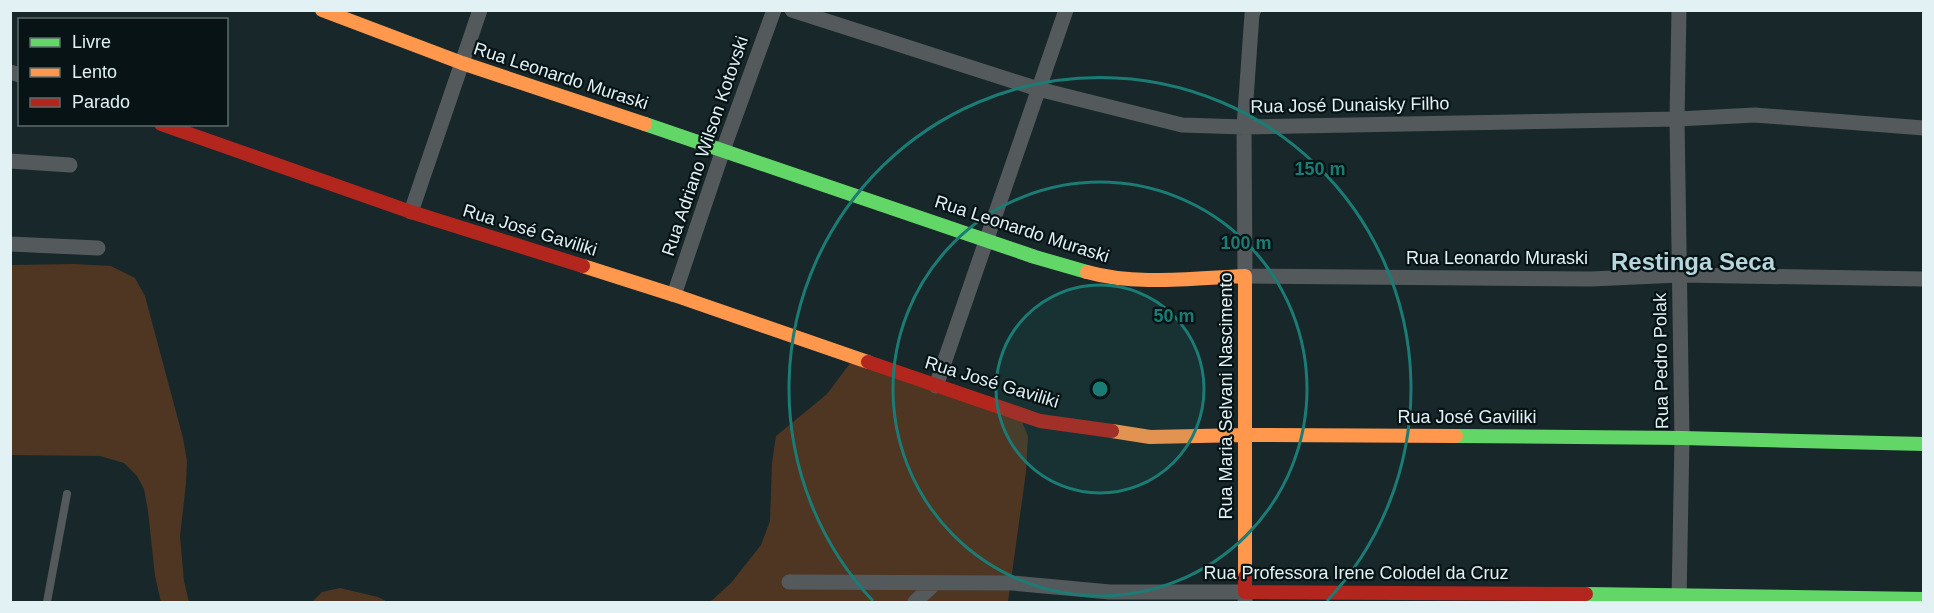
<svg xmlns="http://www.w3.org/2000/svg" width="1934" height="613" viewBox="0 0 1934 613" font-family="Helvetica,sans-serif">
<rect width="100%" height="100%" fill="#18272a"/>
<path fill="#4e3622" d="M 74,264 L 111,266 L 135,278 L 145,296 L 183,438 L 187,461 L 186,484 L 180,536 L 184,581 L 189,602 L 161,602 L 155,576 L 148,511 L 144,489 L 137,476 L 124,463 L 100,456 L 11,455 L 11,265 Z
M 851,362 L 1020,417 L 1028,436 L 1026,472 L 1008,602 L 710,602 L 731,583 L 761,545 L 770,521 L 772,463 L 776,436 L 827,394 Z
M 340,588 L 378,597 L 388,602 L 312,602 L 322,592 Z"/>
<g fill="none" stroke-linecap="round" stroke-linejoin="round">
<path stroke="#545a5c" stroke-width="8" d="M 47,602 L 67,494"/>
<path stroke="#545a5c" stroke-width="15" d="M 792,10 L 1038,89 L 1182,125 L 1244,127 L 1677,119 L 1755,115 L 1924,128
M 1254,10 L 1252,14 L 1244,127 L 1245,276 L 1591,279 L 1680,275 L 1924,279
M 1679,10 L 1677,119 L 1682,438 L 1679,602
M 10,72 L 20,75
M 10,161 L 70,165
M 411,212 L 480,10
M 10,244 L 98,248
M 674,295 L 723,150 L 774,10
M 936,386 L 1066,10
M 789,582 L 1012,583 L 1110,592 L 1245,592 L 1245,600
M 915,602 L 935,583"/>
<path stroke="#63d668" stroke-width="14" d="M 645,124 L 1035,257 L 1087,272
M 1456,436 L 1682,438 L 1924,444
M 1586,594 L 1924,599"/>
<path stroke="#ff974d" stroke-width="14" d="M 322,10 L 462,63 L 645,124
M 583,266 L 674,295 L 868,362
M 1087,272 C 1137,286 1193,278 1245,276 L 1245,577
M 1112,431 L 1150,437 L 1246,435 L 1456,436"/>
<path stroke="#b3261e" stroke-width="14" d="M 161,124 L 411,212 L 583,266
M 868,362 L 1040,421 L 1112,431
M 1245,577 L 1245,592 L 1586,594"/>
</g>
<circle cx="1100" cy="389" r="104" fill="#1a7c75" fill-opacity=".12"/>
<g fill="none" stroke="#1a7c75" stroke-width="3">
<circle cx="1100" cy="389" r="104"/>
<circle cx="1100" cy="389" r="207"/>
<path d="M873 601A311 311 0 1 1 1327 601"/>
</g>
<g text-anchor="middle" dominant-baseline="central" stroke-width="4.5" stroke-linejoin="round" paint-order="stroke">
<g font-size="18" fill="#e1f1f4" stroke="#071315">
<text transform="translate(561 76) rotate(18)">Rua Leonardo Muraski</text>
<text transform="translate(1350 105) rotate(-1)">Rua José Dunaisky Filho</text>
<text transform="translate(705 146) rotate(-71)">Rua Adriano Wilson Kotovski</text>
<text transform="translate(1022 229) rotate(18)">Rua Leonardo Muraski</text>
<text transform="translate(530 230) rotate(17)">Rua José Gaviliki</text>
<text x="1497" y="258">Rua Leonardo Muraski</text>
<text transform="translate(1661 361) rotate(-91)">Rua Pedro Polak</text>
<text transform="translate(992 382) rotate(17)">Rua José Gaviliki</text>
<text transform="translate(1226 396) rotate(-90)">Rua Maria Selvani Nascimento</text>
<text x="1467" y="417">Rua José Gaviliki</text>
<text x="1356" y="573">Rua Professora Irene Colodel da Cruz</text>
</g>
<g font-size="24" font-weight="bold" fill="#b5d6dc" stroke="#071315">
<text x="1693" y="261">Restinga Seca</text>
</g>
</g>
<circle cx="1100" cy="389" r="9" fill="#1a7c75" stroke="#071315" stroke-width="3"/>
<g font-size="18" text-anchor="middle" font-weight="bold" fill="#1a7c75" stroke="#071315" stroke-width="4.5" stroke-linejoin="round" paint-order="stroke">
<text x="1320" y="175">150 m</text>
<text x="1246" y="249">100 m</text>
<text x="1174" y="322">50 m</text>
</g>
<rect width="1934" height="613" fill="none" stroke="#e1f1f4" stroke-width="24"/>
<rect x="18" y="18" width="210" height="108" fill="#071315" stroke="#5e6c6e" stroke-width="1.5"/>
<rect x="30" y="38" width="30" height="9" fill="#63d668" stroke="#5e6c6e" stroke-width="1.5"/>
<text x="72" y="48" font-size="18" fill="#e1f1f4">Livre</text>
<rect x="30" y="68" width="30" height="9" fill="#ff974d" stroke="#5e6c6e" stroke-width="1.5"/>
<text x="72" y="78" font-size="18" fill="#e1f1f4">Lento</text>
<rect x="30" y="98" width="30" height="9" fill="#b3261e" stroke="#5e6c6e" stroke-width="1.5"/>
<text x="72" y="108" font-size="18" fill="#e1f1f4">Parado</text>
</svg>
